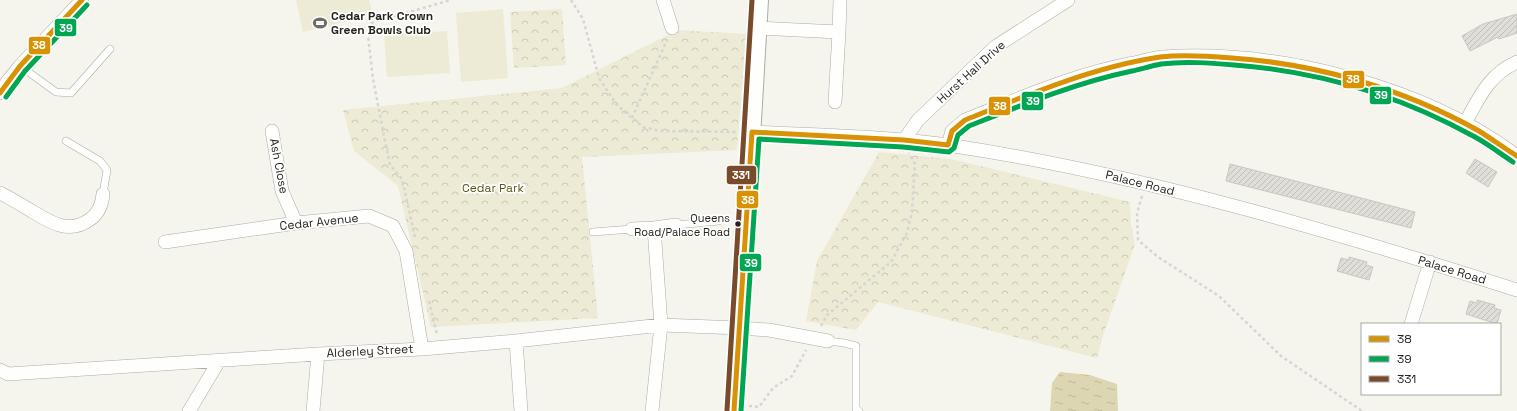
<svg xmlns="http://www.w3.org/2000/svg" width="1517" height="411" viewBox="0 0 1517 411" font-family="'Space Grotesk',sans-serif">
<defs>
<pattern id="park-crowns" width="20" height="18" patternUnits="userSpaceOnUse"><rect width="20" height="18" fill="#edead5"/><path d="M2 6a3 3 0 1 1 6 0M12 15a3 3 0 1 1 6 0" fill="none" stroke="#cbc9b6"/></pattern>
<pattern id="water-ripples" width="26" height="14" patternUnits="userSpaceOnUse"><rect width="26" height="14" fill="#dcd7b2"/><path d="M2 4q2-2 4 0t4 0M15 11q2-2 4 0t4 0" fill="none" stroke="#bdb899"/></pattern>
<pattern id="building-hatch" width="6" height="6" patternUnits="userSpaceOnUse"><rect width="6" height="6" fill="#dfded7"/><path d="M-1 1l2-2M0 6l6-6M5 7l2-2" fill="none" stroke="#bfbeb8"/></pattern>
</defs>
<rect width="100%" height="100%" fill="#f6f5ed"/>
<path fill="#edead5" d="M 296,0 L 369,0 L 373,15 L 303,32 Z
M 503,9 L 508,78 L 461,82 L 456,13 Z
M 447,31 L 450,73 L 387,77 L 384,35 Z"/>
<path fill="url(#park-crowns)" d="M 562,9 L 566,65 L 514,68 L 510,12 Z
M 678,30 L 746,34 L 737,150 L 582,157 L 598,318 L 431,327 L 398,186 L 354,151 L 343,110 L 562,88 Z
M 879,152 L 951,159 L 1130,202 L 1131,224 L 1135,244 L 1103,336 L 1097,358 L 878,302 L 856,330 L 806,321 L 817,261 Z"/>
<path fill="url(#water-ripples)" d="M 1060,372 L 1090,375 L 1117,384 L 1118,411 L 1050,411 L 1052,383 Z"/>
<path fill="url(#building-hatch)" stroke="#c8c7c1" d="M 1517,14 L 1517,33 L 1499,39 L 1498,37 L 1470,51 L 1462,36 L 1483,24 Z
M 1475,159 L 1497,172 L 1488,187 L 1466,173 Z
M 1230,164 L 1415,212 L 1411,228 L 1226,181 Z
M 1349,257 L 1367,262 L 1366,265 L 1373,267 L 1369,280 L 1337,271 L 1341,258 L 1349,260 Z
M 1477,300 L 1495,305 L 1494,308 L 1501,310 L 1497,324 L 1466,314 L 1470,301 L 1477,303 Z"/>
<g fill="none" stroke-linecap="round" stroke-linejoin="round">
<defs>
<path id="lane" d="M 20,66 L 56,92 L 71,93 L 110,49
M 66,141 L 100,161 L 107,170 L 103,194
M 676,225 L 719,221
M 593,232 L 632,229
M 828,341 L 844,343 L 856,346 L 856,409 L 859,411"/>
<path id="street" d="M 663,0 L 672,28
M 758,28 L 839,32 L 835,102
M 839,32 L 840,0
M 0,93 L 7,82 L 20,66 L 82,0
M 1465,123 C 1479,98 1489,74 1517,62
M 272,131 L 282,191 L 296,223
M 752,132 C 817,135 883,136 948,145 C 1141,174 1331,231 1517,290
M 904,140 L 918,120 L 995,47 L 1068,0
M 948,145 L 952,131 L 965,120 C 1021,98 1075,74 1134,63 C 1143,61 1153,58 1163,57 C 1279,49 1424,87 1517,156
M 0,193 C 10,198 20,204 30,210 C 48,221 68,235 89,220 C 99,214 102,205 103,194
M 654,228 L 676,225
M 632,229 L 654,228 L 661,325 L 652,411
M 165,242 L 296,223 L 369,216 L 393,226 L 406,251 L 422,349
M 1411,324 L 1430,262
M 516,341 L 521,411
M 0,370 L 8,374 L 318,354 L 422,349 L 516,341 L 661,325 L 740,328 L 769,330 L 828,341
M 189,411 L 219,361
M 313,411 L 318,354"/>
<path id="secondary" d="M 734,411 L 740,328 L 759,0"/>
</defs>
<use href="#lane" stroke="#acaba6" stroke-width="8"/>
<use href="#street" stroke="#acaba6" stroke-width="14"/>
<use href="#secondary" stroke="#acaba6" stroke-width="20"/>
<path stroke="#d5d5d3" stroke-width="2.5" stroke-dasharray="3 3" stroke-linecap="butt" d="M 571,0 L 583,19 L 599,78 L 616,104 L 632,118 L 643,127 L 660,131 L 737,132
M 632,118 L 667,40
M 1142,196 L 1137,213 L 1138,240 L 1158,257 L 1219,296 L 1281,356 L 1362,411
M 415,237 L 402,179 L 390,165 L 385,141 L 373,79 L 368,35 L 371,23 L 451,0
M 429,301 L 437,335
M 821,326 L 827,315 L 891,262 L 907,233 L 912,212 L 915,164 L 909,153
M 749,406 L 759,407 L 773,388 L 792,376 L 806,350"/>
<use href="#lane" stroke="#fefefc" stroke-width="7"/>
<use href="#street" stroke="#fefefc" stroke-width="13"/>
<use href="#secondary" stroke="#fefefc" stroke-width="18"/>
<defs>
<path id="bus-1" d="M 0,93 L 20,66 L 82,0
M 734,411 L 752,132 L 904,140 L 948,145 L 952,131 L 965,120 C 1027,95 1093,67 1160,57 C 1183,54 1209,56 1232,58 C 1318,64 1404,89 1479,131 C 1492,139 1504,148 1517,156"/>
<path id="bus-2" d="M 6,97 L 25,71 L 87,5
M 741,411 L 759,139 L 903,147 L 949,152 L 954,148 L 958,135 L 969,126 C 1022,105 1075,83 1132,71 C 1141,69 1151,66 1161,64 C 1185,61 1210,63 1234,65 C 1318,71 1401,96 1475,137 C 1488,144 1501,154 1513,162"/>
<path id="bus-3" d="M 727,410 L 752,0"/>
</defs>
<use href="#bus-1" stroke="#fff" stroke-width="8"/>
<use href="#bus-2" stroke="#fff" stroke-width="8"/>
<use href="#bus-3" stroke="#fff" stroke-width="8"/>
<use href="#bus-1" stroke="#d89204" stroke-width="5"/>
<use href="#bus-2" stroke="#00a651" stroke-width="5"/>
<use href="#bus-3" stroke="#7a4b2a" stroke-width="5"/>
</g>
<defs>
<symbol id="stadium-bare" viewBox="-9 -9 18 18"><path d="M0-5a6.5 5 0 1 0 0 10a6.5 5 0 1 0 0-10ZM-3.5-1.8h7v3.6h-7Z" fill="#6e6d66" stroke="#fff" stroke-width="2.5" paint-order="stroke"/></symbol>
</defs>
<g fill-rule="evenodd">
<use href="#stadium-bare" x="310" y="13" width="20" height="20"/>
</g>
<circle fill="#25241e" stroke="#fff" stroke-width="1.5" cx="738" cy="224" r="3.5"/>
<g text-anchor="middle" dominant-baseline="central" stroke-width="3.5" stroke-linejoin="round" paint-order="stroke">
<g font-size="11" fill="#25241e" stroke="#fff" text-anchor="end">
<text x="730" y="218">Queens<tspan x="730" dy="14">Road/Palace Road</tspan></text>
</g>
<g font-size="12" font-weight="bold" fill="#25241e" stroke="#fff" text-anchor="start">
<text x="331" y="16">Cedar Park Crown<tspan x="331" dy="14">Green Bowls Club</tspan></text>
</g>
<g font-size="12" fill="#25241e" stroke="#fff">
<text transform="translate(971 72) rotate(-42)">Hurst Hall Drive</text>
<text transform="translate(279 166) rotate(79)">Ash Close</text>
<text transform="translate(1140 183) rotate(14)">Palace Road</text>
<text transform="translate(319 222) rotate(-6)">Cedar Avenue</text>
<text transform="translate(1452 270) rotate(17)">Palace Road</text>
<text transform="translate(370 351) rotate(-3)">Alderley Street</text>
</g>
<g font-size="12" fill="#5d551b" stroke="#fff">
<text x="493" y="188">Cedar Park</text>
</g>
</g>
<g stroke="#fff" stroke-width="1.5">
<rect x="54" y="18" width="23" height="19" rx="4" fill="#00a651"/>
<rect x="28" y="36" width="23" height="19" rx="4" fill="#d89204"/>
<rect x="1342" y="70" width="23" height="19" rx="4" fill="#d89204"/>
<rect x="1369" y="86" width="23" height="19" rx="4" fill="#00a651"/>
<rect x="1021" y="91" width="23" height="20" rx="4" fill="#00a651"/>
<rect x="988" y="96" width="23" height="20" rx="4" fill="#d89204"/>
<rect x="726" y="165" width="31" height="20" rx="4" fill="#7a4b2a"/>
<rect x="736" y="190" width="23" height="19" rx="4" fill="#d89204"/>
<rect x="739" y="253" width="23" height="19" rx="4" fill="#00a651"/>
</g>
<g font-size="11" text-anchor="middle" font-weight="bold" fill="#fff">
<text x="66" y="32">39</text>
<text x="39" y="49">38</text>
<text x="1353" y="83">38</text>
<text x="1381" y="99">39</text>
<text x="1033" y="105">39</text>
<text x="1000" y="110">38</text>
<text x="741" y="179">331</text>
<text x="748" y="204">38</text>
<text x="751" y="267">39</text>
</g>
<rect x="1361" y="323" width="140" height="72" fill="#ffffff" stroke="#a8a7a5"/>
<rect x="1369" y="336" width="20" height="6" fill="#d89204" stroke="#a8a7a5"/>
<text x="1397" y="343" font-size="12" fill="#25241e">38</text>
<rect x="1369" y="356" width="20" height="6" fill="#00a651" stroke="#a8a7a5"/>
<text x="1397" y="363" font-size="12" fill="#25241e">39</text>
<rect x="1369" y="376" width="20" height="6" fill="#7a4b2a" stroke="#a8a7a5"/>
<text x="1397" y="383" font-size="12" fill="#25241e">331</text>
</svg>
